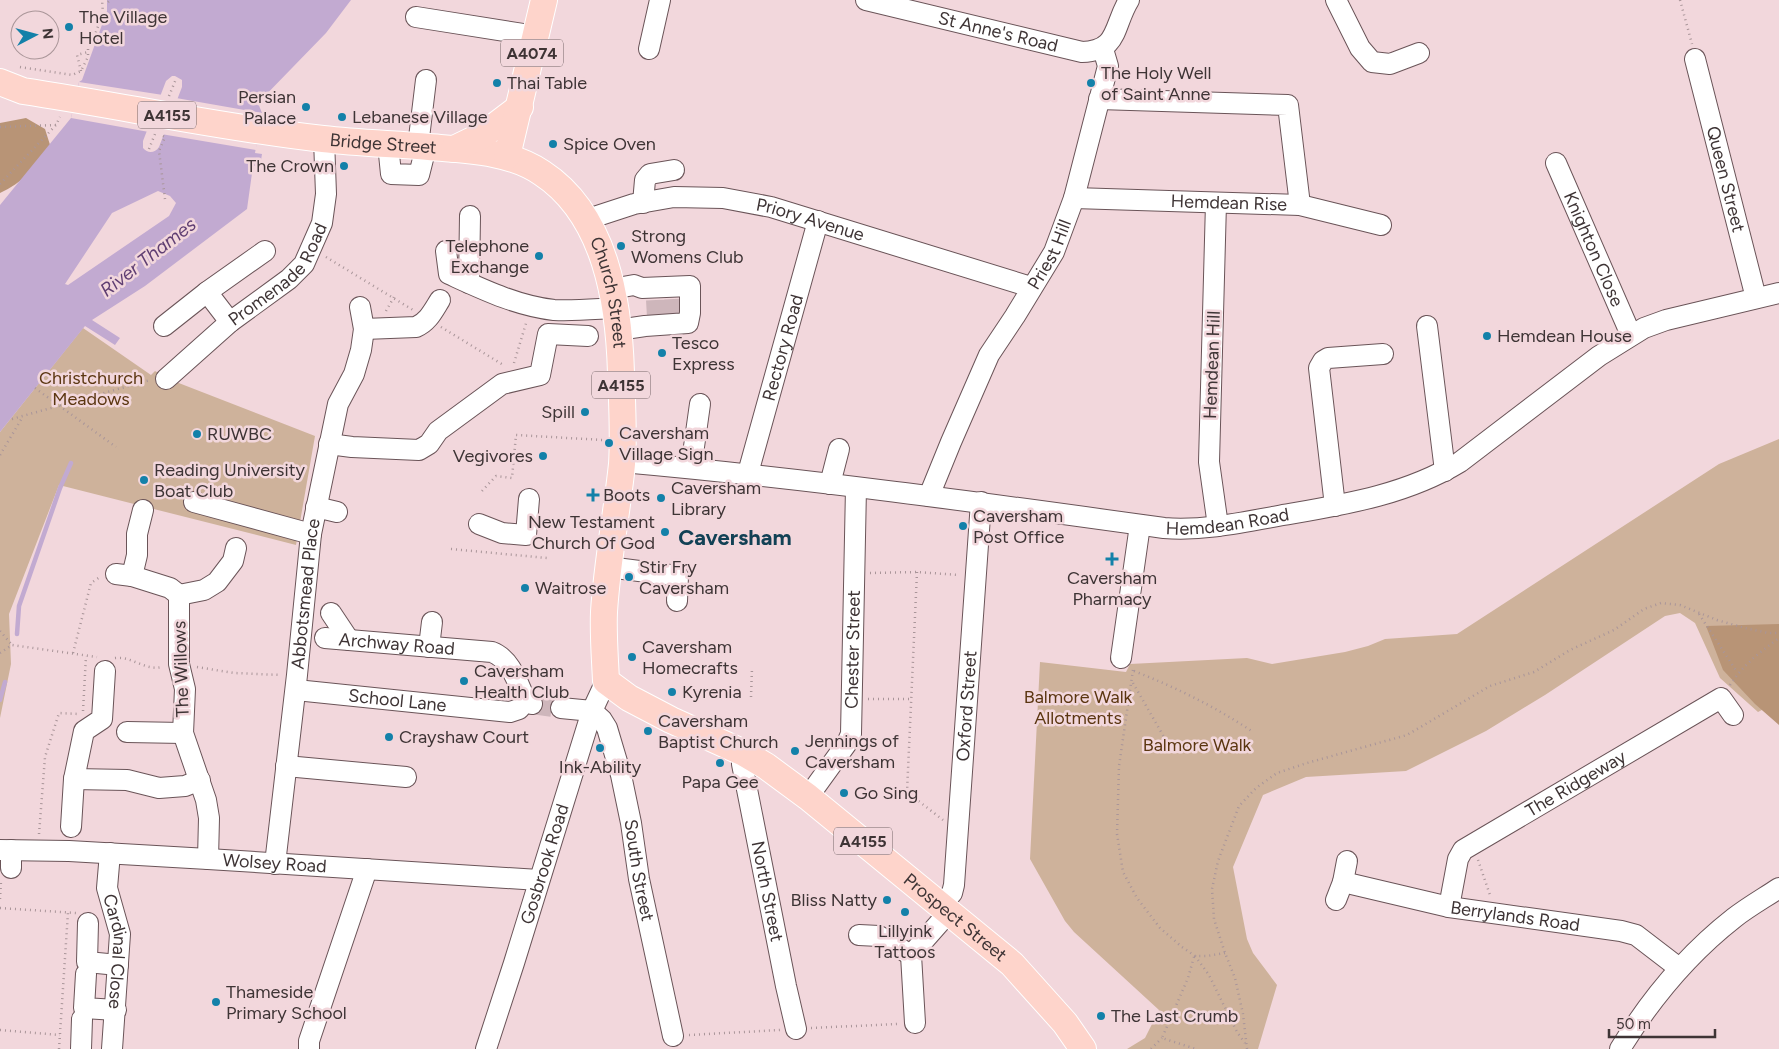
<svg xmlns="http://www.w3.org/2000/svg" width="1779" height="1049" viewBox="0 0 1779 1049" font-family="Figtree,sans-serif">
<rect width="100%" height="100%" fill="#f2d7dc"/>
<path fill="#ceb29b" d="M 83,328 L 151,375 L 155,371 L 171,380 L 315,436 L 296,545 L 59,485 L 9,614 L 11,664 L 0,718 L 0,432 Z
M 1779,439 L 1779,701 L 1758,712 L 1720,678 L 1695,623 L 1680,613 L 1665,616 L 1545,695 L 1486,731 L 1406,771 L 1306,777 L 1263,795 L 1233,867 L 1247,939 L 1253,953 L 1277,985 L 1258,1049 L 1127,1049 L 1145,1038 L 1159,1010 L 1074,932 L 1065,921 L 1030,859 L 1040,662 L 1126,672 L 1130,664 L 1247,658 L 1272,664 L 1345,652 L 1368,646 L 1385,639 L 1457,634 L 1719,464 Z"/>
<path fill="#b89476" d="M 26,118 L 45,129 L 51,148 C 36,167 22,183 0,193 L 0,123 Z
M 1779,624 L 1779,725 L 1755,704 L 1723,670 L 1706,626 Z"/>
<path fill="#c2aad1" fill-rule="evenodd" d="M 107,0 L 351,0 L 326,33 L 258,103 L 262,113 L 255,153 L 262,154 L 260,166 L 253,166 L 247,209 L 145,286 L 92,320 L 120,338 L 115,345 L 85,326 L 0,432 L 0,205 L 71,118 L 79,82 L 82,80 L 107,11 ZM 172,76 L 175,76 L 182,80 L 182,87 L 159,147 C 155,153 148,154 143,148 L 143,141 L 166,81 ZM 158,191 L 170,196 L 176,203 L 169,216 L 68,285 L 65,284 L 112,213 Z"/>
<path fill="#f2d7dc" d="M 79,82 L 163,95 L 149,132 L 71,118 Z
M 176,98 L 262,113 L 256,150 L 161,134 Z"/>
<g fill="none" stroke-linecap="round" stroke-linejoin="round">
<path stroke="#c2aad1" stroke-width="4.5" d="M 17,634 L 19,606 L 60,488 L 71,463
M 0,700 L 5,682"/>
<path stroke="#ceb6bb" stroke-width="20" stroke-dasharray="20 10" stroke-linecap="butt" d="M 674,299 L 675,316
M 656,300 L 657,317
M 532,704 L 561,708"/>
<defs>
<g id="minor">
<path id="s1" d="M 866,0 L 1082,52 C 1119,51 1113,26 1129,0"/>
<path d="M 1336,0 L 1360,48 L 1372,62 L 1390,64 L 1419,53"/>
<path d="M 416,17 L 536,36"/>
<path d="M 649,49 L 660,0"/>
<path id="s2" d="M 1695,59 L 1756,298"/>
<path d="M 1099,99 L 1288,105 L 1300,205"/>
<path d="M 388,144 L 391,174 L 419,175 L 426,147"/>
<path d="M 418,146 L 426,80"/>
<path id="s3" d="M 1556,163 L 1631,335"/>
<path id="s4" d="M 1074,198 L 1300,205 L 1381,225"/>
<path d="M 643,203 L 645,180 L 650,174 L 674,170"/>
<path d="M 1216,203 L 1209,462 L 1218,526"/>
<path id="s5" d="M 585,220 L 634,204 L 674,197 L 723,198 L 771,207 L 1031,287"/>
<path d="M 446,251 L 449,274 C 482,289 517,306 554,310 C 574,311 595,309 616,308"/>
<path d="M 469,283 L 470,216"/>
<path d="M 612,289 L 634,285 L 642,288 L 690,286 L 690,313 L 688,323 L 645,326 L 618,330"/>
<path d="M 230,322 L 207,292 L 265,251"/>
<path d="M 164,326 L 207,292"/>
<path d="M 1427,326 L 1445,471"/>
<path d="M 364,329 L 416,327 C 428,322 433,311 440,300"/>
<path id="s6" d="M 166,379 L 230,322 L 289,279 L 304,264 L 322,223 L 326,194 L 324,139"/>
<path d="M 329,444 L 352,447 L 419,450 L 429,444 L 438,431 L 502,384 L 540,375 L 548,334 L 588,336"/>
<path id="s7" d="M 622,462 C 803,478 984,503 1164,528 C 1202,531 1240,523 1278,516 C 1341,505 1404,496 1460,462 L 1599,356 L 1644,328 L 1666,320 L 1779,293"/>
<path d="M 691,468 L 700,404"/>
<path id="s8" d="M 748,473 L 818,221"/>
<path d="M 830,484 L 839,449"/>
<path id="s9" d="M 929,496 L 951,442 L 989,355 L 1015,316 L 1054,252 L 1074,198 L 1108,66 L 1103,49"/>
<path d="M 194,502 L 311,534"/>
<path d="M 1335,506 L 1319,368 L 1323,361 L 1328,358 L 1383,354"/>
<path d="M 316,507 L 337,512"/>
<path d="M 479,524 L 502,533 L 526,535 L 529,499"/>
<path d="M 608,567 L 678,576 L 677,601"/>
<path d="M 116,574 L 132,576 L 137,555 L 137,534 L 143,510"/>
<path d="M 132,576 L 170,588 L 179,595"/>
<path d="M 331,613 L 349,640"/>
<path id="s10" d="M 325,638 L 492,652 C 511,659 518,684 526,701 L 532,704"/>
<path d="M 429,647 L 432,622"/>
<path d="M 1121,658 L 1140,525"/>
<path id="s11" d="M 296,690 L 510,712 L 519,709 L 526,701"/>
<path id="s12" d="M 561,708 L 592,711 L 602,720 L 607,728 L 621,775 L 631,823 L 639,879 L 673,1036"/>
<path d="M 127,732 L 183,733"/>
<path id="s13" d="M 744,753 L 742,764 L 786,986 L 796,1029"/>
<path d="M 286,766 L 406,777"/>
<path d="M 74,779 L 127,780 L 159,788 L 185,786 L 200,780"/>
<path id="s14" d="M 808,797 L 847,743 L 851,734 L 856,488"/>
<path d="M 71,827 L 74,779 L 84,731 L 102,719 L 105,671"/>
<path id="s15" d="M 0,850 L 69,851 L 208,859 L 539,880"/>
<path id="s16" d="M 110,853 L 107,888 L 120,934 L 112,1049"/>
<path d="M 208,859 L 209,818 L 206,800 L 183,733 L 185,689 L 179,664 L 179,595 L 204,590 L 217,582 L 233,561 L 236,548"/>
<path id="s17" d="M 275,864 L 297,675 L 311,534 L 338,404 L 354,374 L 361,350 L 364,329 L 360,307"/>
<path d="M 11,868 L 11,850"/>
<path d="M 1343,882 L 1347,861"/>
<path id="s18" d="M 1336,900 L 1343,882 L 1449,907 L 1621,931 L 1636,935 L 1679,968"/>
<path id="s19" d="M 941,905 L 952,893 L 954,885 L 981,502"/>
<path id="s20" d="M 1449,907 L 1458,859 L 1463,850 L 1721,698 L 1733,715"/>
<path d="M 88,923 L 87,962 L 118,965"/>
<path d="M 859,935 L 879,936 L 911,955"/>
<path d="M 86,974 L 84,1008 L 116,1010"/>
<path d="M 915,1023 L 911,955 L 949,912"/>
<path d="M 81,1049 L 82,1019"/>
<path d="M 309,1049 L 309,1041 L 367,869"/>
<path id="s21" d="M 486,1049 L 514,963 L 592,711 L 606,681"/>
<path d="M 1620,1049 C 1650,1000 1688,954 1734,918 C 1748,907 1764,898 1779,888"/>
</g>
<g id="major">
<path id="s22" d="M 0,82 L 23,91 C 123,106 223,128 323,139 C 358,143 394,144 429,147 C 467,150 510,151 542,173 C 606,215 619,303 621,373 C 622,403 624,434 622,464 C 617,513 607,562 604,612 C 603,635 605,658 606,681 L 629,698 L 671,720 L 744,753 L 766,766 L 808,797 L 1012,964 L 1065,1023 L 1083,1049"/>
<path d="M 454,149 L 483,135 L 520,107"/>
<path d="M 507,156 L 544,0"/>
</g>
</defs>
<use href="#minor" stroke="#6a5458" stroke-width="22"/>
<use href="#major" stroke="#fff" stroke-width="28"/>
<path stroke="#a99599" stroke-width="2.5" stroke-dasharray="1 4" stroke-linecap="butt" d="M 1680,0 L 1692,44
M 108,2 L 110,0
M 20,67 L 72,75 L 81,71 L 88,57 L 88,46 L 93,40 L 103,13 L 102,0
M 81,71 L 77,55 L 88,52
M 169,96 L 176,79
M 0,127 L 56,125
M 163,136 L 165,137 L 159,151 L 165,199
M 149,149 L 155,134
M 0,184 L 56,125 L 60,117
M 326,257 L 413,310
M 386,311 L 394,297
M 441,327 L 505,366
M 514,363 L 527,320
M 35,388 L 116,447
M 12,419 L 150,380
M 0,455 L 22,418
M 482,491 L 496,476 L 512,478 L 516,435 L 603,440
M 451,549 L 547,558
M 917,572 L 907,792 L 943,820
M 870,573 L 917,572 L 959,575
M 1699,614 L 1737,672
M 0,631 L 12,645
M 0,653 L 12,645 L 97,657
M 73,653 L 91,583 L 100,577
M 115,658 C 132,656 145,671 162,667
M 197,667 L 234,673 L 281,675
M 1133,670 L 1119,766 L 1117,834 L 1123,872 L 1137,898 L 1160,928 L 1182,947 L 1195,956 L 1207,956 L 1225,953
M 1134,671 C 1177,688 1214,706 1253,732
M 1133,683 L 1172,751
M 1730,685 C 1743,665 1760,652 1779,638
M 751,697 L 752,668
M 868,699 L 911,699
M 83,711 L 86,656
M 39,834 L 45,757 L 59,713 L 78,714
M 1478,860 L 1490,895
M 0,899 L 1,881
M 0,908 L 76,913
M 1195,956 L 1209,975 L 1237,1032 L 1245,1043
M 1194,957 L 1188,978 L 1162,1038 L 1196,1049
M 811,1028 L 898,1024
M 0,1030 L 60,1035
M 689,1035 L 780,1030
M 59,1049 L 68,912
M 1151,1049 L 1162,1038
M 1247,1049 L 1243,1014 L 1235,978 L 1225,953 L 1214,919 L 1212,889 L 1218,861 L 1239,806 L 1256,788 L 1277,773 L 1307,763 L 1407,735 L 1490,686 L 1534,672 L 1570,650 L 1614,630 L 1644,609 L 1661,603 L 1680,605 L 1717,620 L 1745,628 L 1768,633 L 1779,633"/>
<use href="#minor" stroke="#fff" stroke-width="20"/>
<use href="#major" stroke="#fed4cb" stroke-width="26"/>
</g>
<g fill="#1381a9" stroke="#f2d7dc" stroke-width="2">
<circle cx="69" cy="27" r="5"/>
<circle cx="497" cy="83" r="5"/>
<circle cx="1091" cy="83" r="5"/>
<circle cx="306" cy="107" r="5"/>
<circle cx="342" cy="117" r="5"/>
<circle cx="553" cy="144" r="5"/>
<circle cx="344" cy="166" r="5"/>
<circle cx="621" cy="246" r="5"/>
<circle cx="539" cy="256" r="5"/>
<circle cx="1487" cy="336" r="5"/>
<circle cx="662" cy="353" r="5"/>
<circle cx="585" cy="412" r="5"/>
<circle cx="197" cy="434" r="5"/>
<circle cx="609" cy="443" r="5"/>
<circle cx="543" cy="456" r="5"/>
<circle cx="144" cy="480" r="5"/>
<path d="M590.5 487.5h5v5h5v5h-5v5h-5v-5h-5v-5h5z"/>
<circle cx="661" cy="498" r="5"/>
<circle cx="963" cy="526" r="5"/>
<circle cx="665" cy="532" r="5"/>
<path d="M1109.5 551.5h5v5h5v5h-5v5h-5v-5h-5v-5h5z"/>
<circle cx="629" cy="577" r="5"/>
<circle cx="525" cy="588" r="5"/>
<circle cx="632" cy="657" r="5"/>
<circle cx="464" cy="681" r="5"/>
<circle cx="672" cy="692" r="5"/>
<circle cx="648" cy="731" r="5"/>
<circle cx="389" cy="737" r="5"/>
<circle cx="600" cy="748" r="5"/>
<circle cx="795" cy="751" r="5"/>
<circle cx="720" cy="763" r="5"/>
<circle cx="844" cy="793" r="5"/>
<circle cx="887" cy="900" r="5"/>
<circle cx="905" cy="912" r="5"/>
<circle cx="216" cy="1002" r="5"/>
<circle cx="1101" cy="1016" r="5"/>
</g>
<g text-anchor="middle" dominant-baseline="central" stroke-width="5" stroke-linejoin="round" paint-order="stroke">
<g fill="#f2d7dc" stroke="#746567" stroke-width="1">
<rect x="501" y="39.5" width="62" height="27" rx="4"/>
<rect x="138" y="101.5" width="58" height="27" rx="4"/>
<rect x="592" y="371.5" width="58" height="27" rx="4"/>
<rect x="834" y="827.5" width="58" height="27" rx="4"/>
</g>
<g font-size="16" font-weight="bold" fill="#3e3435">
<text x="532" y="53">A4074</text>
<text x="167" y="115">A4155</text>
<text x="621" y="385">A4155</text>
<text x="863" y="841">A4155</text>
</g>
<g font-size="18" fill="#3e3435" stroke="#f2d7dc" text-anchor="start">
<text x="79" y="17">The Village<tspan x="79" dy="21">Hotel</tspan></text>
<text x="1101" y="73">The Holy Well<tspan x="1101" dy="21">of Saint Anne</tspan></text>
<text x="507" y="83">Thai Table</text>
<text x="296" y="97" text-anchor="end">Persian<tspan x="296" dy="21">Palace</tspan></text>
<text x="352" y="117">Lebanese Village</text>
<text x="563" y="144">Spice Oven</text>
<text x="334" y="166" text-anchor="end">The Crown</text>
<text x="631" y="236">Strong<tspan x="631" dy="21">Womens Club</tspan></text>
<text x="529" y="246" text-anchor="end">Telephone<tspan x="529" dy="21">Exchange</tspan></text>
<text x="1497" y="336">Hemdean House</text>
<text x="672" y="343">Tesco<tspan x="672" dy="21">Express</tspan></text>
<text x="575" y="412" text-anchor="end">Spill</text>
<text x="619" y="433">Caversham<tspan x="619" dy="21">Village Sign</tspan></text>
<text x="207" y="434">RUWBC</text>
<text x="533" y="456" text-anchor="end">Vegivores</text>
<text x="154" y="470">Reading University<tspan x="154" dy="21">Boat Club</tspan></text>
<text x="671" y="488">Caversham<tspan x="671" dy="21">Library</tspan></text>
<text x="603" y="495">Boots</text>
<text x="973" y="516">Caversham<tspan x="973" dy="21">Post Office</tspan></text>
<text x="655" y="522" text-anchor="end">New Testament<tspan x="655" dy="21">Church Of God</tspan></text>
<text x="639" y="567">Stir Fry<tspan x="639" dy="21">Caversham</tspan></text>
<text x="1112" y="578" text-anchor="middle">Caversham<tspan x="1112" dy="21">Pharmacy</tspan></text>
<text x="535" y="588">Waitrose</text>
<text x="642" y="647">Caversham<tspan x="642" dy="21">Homecrafts</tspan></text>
<text x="474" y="671">Caversham<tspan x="474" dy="21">Health Club</tspan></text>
<text x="682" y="692">Kyrenia</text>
<text x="658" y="721">Caversham<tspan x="658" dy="21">Baptist Church</tspan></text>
<text x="399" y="737">Crayshaw Court</text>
<text x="805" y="741">Jennings of<tspan x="805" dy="21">Caversham</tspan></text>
<text x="600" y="767" text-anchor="middle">Ink-Ability</text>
<text x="720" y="782" text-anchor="middle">Papa Gee</text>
<text x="854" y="793">Go Sing</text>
<text x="877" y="900" text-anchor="end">Bliss Natty</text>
<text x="905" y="931" text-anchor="middle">Lillyink<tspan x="905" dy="21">Tattoos</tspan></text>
<text x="226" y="992">Thameside<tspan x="226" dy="21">Primary School</tspan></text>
<text x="1111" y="1016">The Last Crumb</text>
</g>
<g font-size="18" fill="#3e3435" stroke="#f2d7dc">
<text stroke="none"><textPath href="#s1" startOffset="136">St Anne's Road</textPath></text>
<text stroke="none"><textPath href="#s22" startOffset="389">Bridge Street</textPath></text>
<text stroke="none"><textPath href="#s2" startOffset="124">Queen Street</textPath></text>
<text stroke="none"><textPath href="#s4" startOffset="155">Hemdean Rise</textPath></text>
<text stroke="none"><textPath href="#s5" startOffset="231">Priory Avenue</textPath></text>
<text stroke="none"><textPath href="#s3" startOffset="94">Knighton Close</textPath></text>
<text stroke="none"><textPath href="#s9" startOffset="271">Priest Hill</textPath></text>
<text stroke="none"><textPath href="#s6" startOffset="155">Promenade Road</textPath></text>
<text stroke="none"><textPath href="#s22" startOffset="694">Church Street</textPath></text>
<text stroke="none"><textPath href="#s8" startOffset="130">Rectory Road</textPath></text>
<text transform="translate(1212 365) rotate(-88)">Hemdean Hill</text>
<text stroke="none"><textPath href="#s7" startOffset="610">Hemdean Road</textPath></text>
<text stroke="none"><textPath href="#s17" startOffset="272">Abbotsmead Place</textPath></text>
<text stroke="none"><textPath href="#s10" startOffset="72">Archway Road</textPath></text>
<text stroke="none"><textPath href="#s14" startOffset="161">Chester Street</textPath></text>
<text transform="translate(181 669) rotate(-92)">The Willows</text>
<text stroke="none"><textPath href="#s11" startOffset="102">School Lane</textPath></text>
<text stroke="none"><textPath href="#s19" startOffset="204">Oxford Street</textPath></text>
<text stroke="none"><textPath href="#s20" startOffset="190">The Ridgeway</textPath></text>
<text stroke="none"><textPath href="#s15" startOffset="275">Wolsey Road</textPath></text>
<text stroke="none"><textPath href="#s21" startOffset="194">Gosbrook Road</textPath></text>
<text stroke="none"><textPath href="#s12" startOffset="200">South Street</textPath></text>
<text stroke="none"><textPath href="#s13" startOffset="141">North Street</textPath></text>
<text stroke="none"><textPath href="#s18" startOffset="195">Berrylands Road</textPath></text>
<text stroke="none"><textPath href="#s22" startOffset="1509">Prospect Street</textPath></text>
<text stroke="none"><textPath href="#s16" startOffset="100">Cardinal Close</textPath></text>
</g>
<g font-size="18" fill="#5b3611" stroke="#f2d7dc">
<text x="91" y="378">Christchurch<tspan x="91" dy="21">Meadows</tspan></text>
<text x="1078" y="697">Balmore Walk<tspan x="1078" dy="21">Allotments</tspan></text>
<text x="1197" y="745">Balmore Walk</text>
</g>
<g font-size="19" font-style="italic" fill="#603f73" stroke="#f2d7dc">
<text transform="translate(148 257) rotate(-38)">River Thames</text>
</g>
<g font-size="22" font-weight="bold" fill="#124155" stroke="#f2d7dc">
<text x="735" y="537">Caversham</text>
</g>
</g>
<g transform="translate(35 35) rotate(84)"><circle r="24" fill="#f2d7dc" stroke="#aa9699"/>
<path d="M0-4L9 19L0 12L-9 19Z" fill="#1381a9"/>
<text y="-8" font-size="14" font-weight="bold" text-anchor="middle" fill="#3e3435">N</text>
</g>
<path d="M1609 1029v8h106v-8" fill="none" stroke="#3e3435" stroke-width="2.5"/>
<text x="1616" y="1029" font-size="15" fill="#3e3435" stroke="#f2d7dc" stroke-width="4" paint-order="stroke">50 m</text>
</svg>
